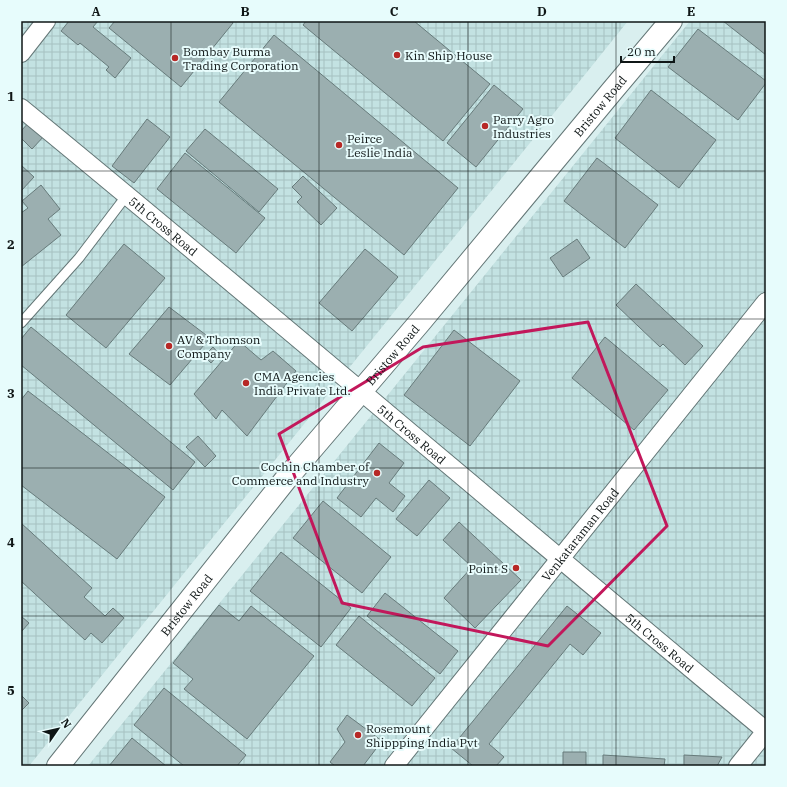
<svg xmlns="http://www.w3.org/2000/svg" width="787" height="787" viewBox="0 0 787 787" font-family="'IBM Plex Serif',serif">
<defs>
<pattern id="industrial-grid" width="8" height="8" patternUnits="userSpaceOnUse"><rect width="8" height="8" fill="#c3e2e2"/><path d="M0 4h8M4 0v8" fill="none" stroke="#a6c1c1"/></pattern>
</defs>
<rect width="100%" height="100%" fill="#d9efef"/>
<path fill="url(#industrial-grid)" d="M 21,21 L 628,21 L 29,766 L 21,766 Z
M 690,21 L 766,21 L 766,766 L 88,766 Z"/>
<path fill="#9bafb0" stroke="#677b7b" d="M 69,21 L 98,21 L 93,27 L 131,58 L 115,78 L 106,70 L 109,67 L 80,43 L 78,45 L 61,31 Z
M 115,21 L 232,21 L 233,23 L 181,87 L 109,28 Z
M 306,21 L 414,21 L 490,84 L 443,141 L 303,25 Z
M 723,21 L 766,21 L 766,55 Z
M 698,29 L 766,81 L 766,83 L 738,120 L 668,67 Z
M 274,35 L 458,188 L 404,255 L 219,102 Z
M 494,85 L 523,109 L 476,167 L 447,143 Z
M 651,90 L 716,140 L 679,188 L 615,138 Z
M 147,119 L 170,137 L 134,183 L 112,166 Z
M 30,121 L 45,135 L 32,149 L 21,138 L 21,131 Z
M 205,129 L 278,189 L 259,212 L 186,151 Z
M 185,153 L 265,218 L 236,253 L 157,189 Z
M 597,158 L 658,205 L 625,248 L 564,201 Z
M 21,165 L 34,177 L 21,191 Z
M 303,176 L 337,208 L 321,225 L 297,202 L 302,197 L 292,187 Z
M 41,185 L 60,209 L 48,219 L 61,235 L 21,267 L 21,213 L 28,208 L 22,201 Z
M 577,239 L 590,258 L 563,277 L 550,258 Z
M 124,244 L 165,278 L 106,348 L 66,315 Z
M 365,249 L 398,277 L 352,331 L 319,303 Z
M 636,284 L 703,346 L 685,365 L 663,344 L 660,347 L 616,305 Z
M 169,307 L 210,338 L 170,385 L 129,354 Z
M 31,327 L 195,462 L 173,490 L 21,365 L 21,339 Z
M 454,330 L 520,381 L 470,446 L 404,395 Z
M 605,337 L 668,390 L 634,430 L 572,378 Z
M 239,341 L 261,360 L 273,351 L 296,371 L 247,436 L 222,410 L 216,419 L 194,394 Z
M 213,347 L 219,354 L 211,363 L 204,356 Z
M 28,391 L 165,497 L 117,559 L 21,485 L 21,400 Z
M 198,436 L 216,456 L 205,467 L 186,447 Z
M 379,443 L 404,463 L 389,483 L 405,496 L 393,512 L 376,498 L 361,517 L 337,498 Z
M 429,480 L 450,498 L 417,536 L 396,519 Z
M 323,501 L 391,557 L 362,593 L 293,538 Z
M 459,522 L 521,580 L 475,628 L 444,598 L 472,567 L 443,540 Z
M 21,523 L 92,588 L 84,597 L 105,616 L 113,608 L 124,618 L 102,643 L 91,633 L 85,640 L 21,581 Z
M 281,552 L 351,608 L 321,647 L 250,591 Z
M 385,593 L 458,651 L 440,674 L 367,616 Z
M 219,605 L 239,621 L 251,606 L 314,656 L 247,739 L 184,689 L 193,679 L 173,663 Z
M 567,606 L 601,633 L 583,655 L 570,644 L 489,744 L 504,757 L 496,766 L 473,766 L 451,748 Z
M 21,616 L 29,623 L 21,632 Z
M 359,616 L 435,678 L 412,706 L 336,645 Z
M 164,688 L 246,755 L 237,766 L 184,766 L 134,725 Z
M 21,695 L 29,703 L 21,711 Z
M 347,715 L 382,741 L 363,766 L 335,766 L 330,762 L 345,742 L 337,729 Z
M 132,738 L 166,766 L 109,766 Z
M 563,752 L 586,752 L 586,766 L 563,766 Z
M 603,755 L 665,759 L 664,766 L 603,766 Z
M 684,755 L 722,757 L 717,766 L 684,766 Z"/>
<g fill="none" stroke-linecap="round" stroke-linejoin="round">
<defs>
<path id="service" d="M 21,323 L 79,258 L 127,195"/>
<g id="minor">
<path d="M 21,53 L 46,21"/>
<path id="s1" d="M 21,108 C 271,313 517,524 766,731"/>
<path id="s2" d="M 394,766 L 766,302"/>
<path d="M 738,766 L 766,731"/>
</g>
<g id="tertiary">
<path id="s3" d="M 58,766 L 286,479 L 420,322 L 612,91 L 671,21"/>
</g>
</defs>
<use href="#service" stroke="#647777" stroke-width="11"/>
<use href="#minor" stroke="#647777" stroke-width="20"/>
<use href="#tertiary" stroke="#647777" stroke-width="24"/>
<use href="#service" stroke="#fff" stroke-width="9"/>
<use href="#minor" stroke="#fff" stroke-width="18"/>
<use href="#tertiary" stroke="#fff" stroke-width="22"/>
</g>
<path fill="none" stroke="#c2185b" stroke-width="3" stroke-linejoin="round" d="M 588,322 L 667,526 L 548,646 L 342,603 L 279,434 L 423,347 Z"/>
<path fill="none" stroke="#0f1616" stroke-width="1" stroke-opacity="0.55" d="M 171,21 L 171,766M 319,21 L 319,766M 468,21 L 468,766M 616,21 L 616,766M 21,171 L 766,171M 21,319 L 766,319M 21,468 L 766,468M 21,616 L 766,616"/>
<g fill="#b72826" stroke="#e7fcfc" stroke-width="1.5">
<circle cx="397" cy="55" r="4"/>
<circle cx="175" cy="58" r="4"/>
<circle cx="485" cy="126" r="4"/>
<circle cx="339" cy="145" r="4"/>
<circle cx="169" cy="346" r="4"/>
<circle cx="246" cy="383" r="4"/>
<circle cx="377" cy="473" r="4"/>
<circle cx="516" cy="568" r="4"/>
<circle cx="358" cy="735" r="4"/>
</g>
<g text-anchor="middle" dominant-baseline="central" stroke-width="4" stroke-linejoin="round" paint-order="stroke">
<g font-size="12" fill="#0f1616" stroke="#e7fcfc" text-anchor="start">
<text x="183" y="51">Bombay Burma<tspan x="183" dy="14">Trading Corporation</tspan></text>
<text x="405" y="55">Kin Ship House</text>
<text x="493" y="119">Parry Agro<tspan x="493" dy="14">Industries</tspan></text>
<text x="347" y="138">Peirce<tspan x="347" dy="14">Leslie India</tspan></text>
<text x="177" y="339">AV &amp; Thomson<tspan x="177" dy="14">Company</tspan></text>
<text x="254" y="376">CMA Agencies<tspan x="254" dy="14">India Private Ltd.</tspan></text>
<text x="369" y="466" text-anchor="end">Cochin Chamber of<tspan x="369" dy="14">Commerce and Industry</tspan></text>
<text x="508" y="568" text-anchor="end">Point S</text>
<text x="366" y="728">Rosemount<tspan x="366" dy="14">Shippping India Pvt</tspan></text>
</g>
<g font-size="12" fill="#0f1616" stroke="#e7fcfc">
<text stroke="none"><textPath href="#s3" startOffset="854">Bristow Road</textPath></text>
<text stroke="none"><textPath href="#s1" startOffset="185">5th Cross Road</textPath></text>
<text stroke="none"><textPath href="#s3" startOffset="530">Bristow Road</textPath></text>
<text stroke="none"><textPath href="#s1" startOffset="509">5th Cross Road</textPath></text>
<text stroke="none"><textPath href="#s2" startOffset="297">Venkataraman Road</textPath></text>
<text stroke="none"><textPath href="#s3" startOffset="206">Bristow Road</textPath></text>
<text stroke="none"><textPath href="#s1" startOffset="833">5th Cross Road</textPath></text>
</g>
</g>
<rect width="787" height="787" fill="none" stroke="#e7fcfc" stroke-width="44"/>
<g transform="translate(58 729) rotate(56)" stroke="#e7fcfc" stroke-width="3" paint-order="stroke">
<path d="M0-3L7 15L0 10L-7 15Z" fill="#0f1616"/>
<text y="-6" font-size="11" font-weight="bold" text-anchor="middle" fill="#0f1616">N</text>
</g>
<path d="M621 56v6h53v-6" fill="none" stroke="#0f1616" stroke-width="2"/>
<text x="627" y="56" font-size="12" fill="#0f1616" stroke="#e7fcfc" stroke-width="3" paint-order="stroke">20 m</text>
<rect x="22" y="22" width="743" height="743" fill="none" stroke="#0f1616" stroke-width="1.5"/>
<g font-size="13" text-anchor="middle" font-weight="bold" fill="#0f1616">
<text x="96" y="16">A</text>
<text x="245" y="16">B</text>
<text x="394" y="16">C</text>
<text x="542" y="16">D</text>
<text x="691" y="16">E</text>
<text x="11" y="101">1</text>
<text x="11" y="249">2</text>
<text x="11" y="398">3</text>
<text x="11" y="547">4</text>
<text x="11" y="695">5</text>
</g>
</svg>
